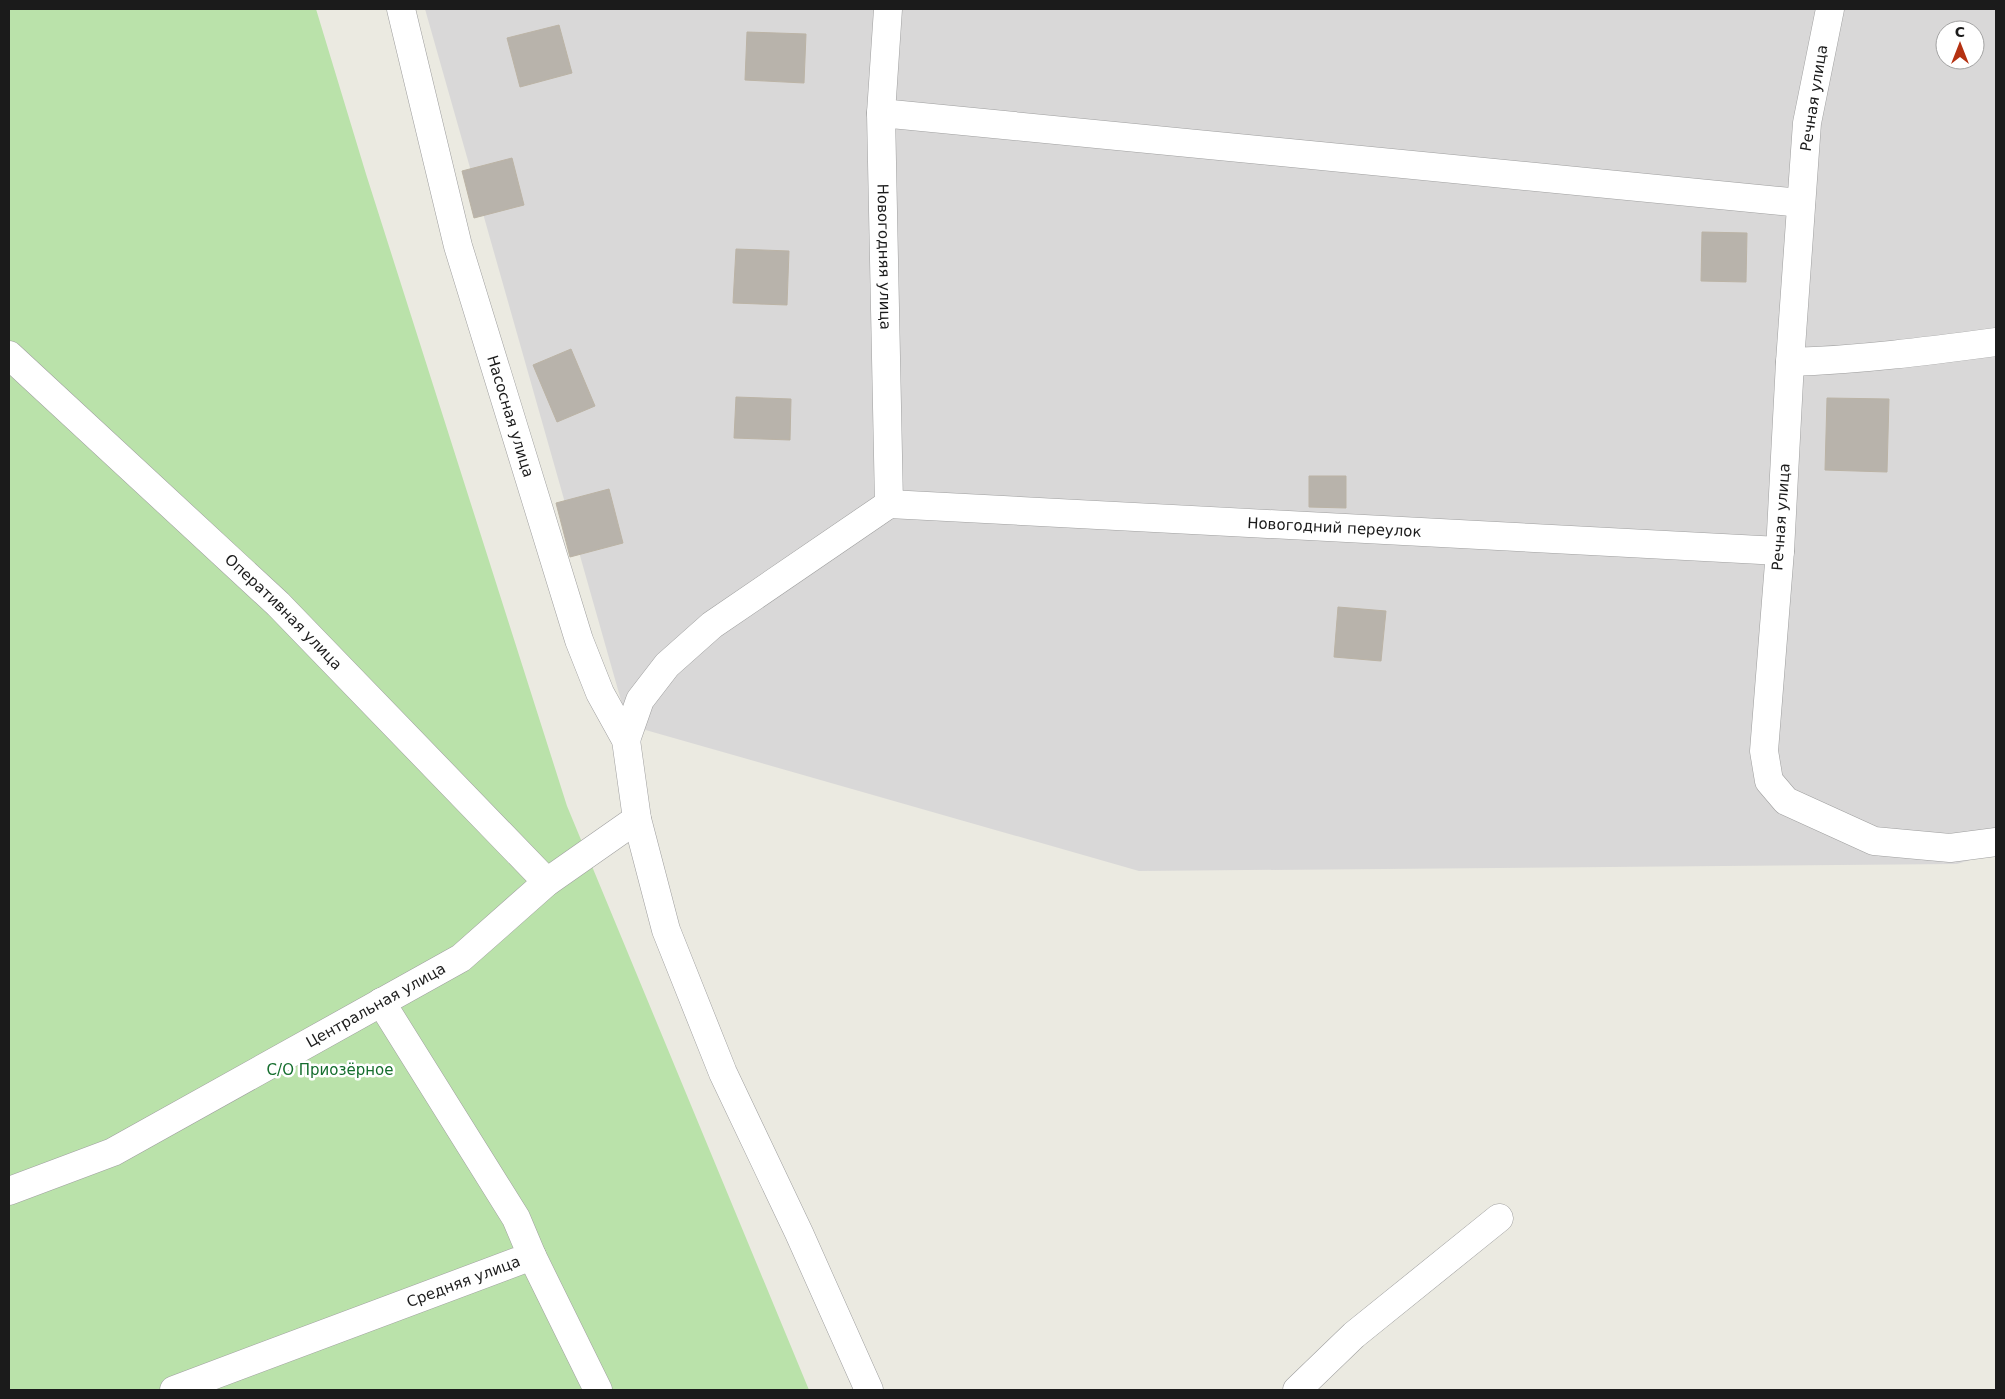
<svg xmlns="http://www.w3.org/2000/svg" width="2005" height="1399" viewBox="0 0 2005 1399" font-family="'DejaVu Sans',sans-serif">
<rect width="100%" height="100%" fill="#ebeae1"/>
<path fill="#d9d8d8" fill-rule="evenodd" d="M 425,9 L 1996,9 L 1996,852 L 1957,864 L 1139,871 L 628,725 ZM 1945,30 L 1975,30 L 1975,60 L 1945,60 Z"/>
<path fill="#bae2aa" d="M 9,9 L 316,9 L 366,174 L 567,806 L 809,1390 L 9,1390 Z"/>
<path fill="#b8b3ab" stroke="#bbb3a5" d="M 559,25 L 572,73 L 520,87 L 507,38 Z
M 747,32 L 806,34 L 804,83 L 745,80 Z
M 512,158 L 524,205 L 474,218 L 462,171 Z
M 1702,232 L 1747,233 L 1746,282 L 1701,281 Z
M 736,249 L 789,251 L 787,305 L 733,303 Z
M 571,349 L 595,406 L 557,422 L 533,365 Z
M 736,397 L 791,399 L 790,440 L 734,438 Z
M 1827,398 L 1889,399 L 1887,472 L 1825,470 Z
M 1309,476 L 1346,476 L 1346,508 L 1309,507 Z
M 609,489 L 623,543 L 570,557 L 556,503 Z
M 1338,607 L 1386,611 L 1381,661 L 1334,657 Z"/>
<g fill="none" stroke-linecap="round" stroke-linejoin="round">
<defs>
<g id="minor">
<path id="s1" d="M 401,9 L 458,246 L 579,640 L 600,693 L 626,740 L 637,819 L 666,930 L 723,1073 L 799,1233 L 869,1390"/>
<path id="s2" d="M 888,9 L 881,113 L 889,504"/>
<path d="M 1830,9 L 1807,123 L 1790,362 L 1780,551 L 1764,751 L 1769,781 L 1786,801 L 1874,841 L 1950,848 L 1996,842"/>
<path d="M 881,113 L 1801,203"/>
<path id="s3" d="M 9,355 L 278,604 L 547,882"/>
<path d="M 1790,362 C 1860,360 1928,351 1996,342"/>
<path id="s4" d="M 889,504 L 1780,551"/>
<path d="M 626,740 L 640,700 L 667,665 L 712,625 L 889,504"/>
<path id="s5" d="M 9,1191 L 113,1152 L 461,958 L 547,882 L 637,819"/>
<path d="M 532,1256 L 598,1390"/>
<path id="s6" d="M 174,1390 L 532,1256 L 516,1218 L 381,1002"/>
<path d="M 1297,1390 L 1354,1335 L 1499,1218"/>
</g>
</defs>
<use href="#minor" stroke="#9f9f9f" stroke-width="29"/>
<use href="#minor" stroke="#fff" stroke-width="28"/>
</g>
<g text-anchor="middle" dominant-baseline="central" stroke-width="5" stroke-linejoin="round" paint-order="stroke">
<g font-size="15" fill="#1b1b1b" stroke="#fff">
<text transform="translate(1814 98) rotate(-81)">Речная улица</text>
<text stroke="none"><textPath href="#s2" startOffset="248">Новогодняя улица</textPath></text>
<text stroke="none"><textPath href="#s1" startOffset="422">Насосная улица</textPath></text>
<text transform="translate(1781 517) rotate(-86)">Речная улица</text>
<text stroke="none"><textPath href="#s4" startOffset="446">Новогодний переулок</textPath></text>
<text stroke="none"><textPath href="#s3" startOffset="376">Оперативная улица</textPath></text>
<text stroke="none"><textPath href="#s5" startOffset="412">Центральная улица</textPath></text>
<text stroke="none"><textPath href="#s6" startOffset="309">Средняя улица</textPath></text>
</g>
<g font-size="15" fill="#146d2d" stroke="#fff">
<text x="330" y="1070">С/О Приозёрное</text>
</g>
</g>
<rect width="2005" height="1399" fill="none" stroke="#1b1b1b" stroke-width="20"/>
<g transform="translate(1960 45)"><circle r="24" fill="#ffffff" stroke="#a4a4a4"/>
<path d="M0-4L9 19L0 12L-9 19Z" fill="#b43111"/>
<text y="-8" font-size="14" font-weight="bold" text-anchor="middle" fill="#1b1b1b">С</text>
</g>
</svg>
